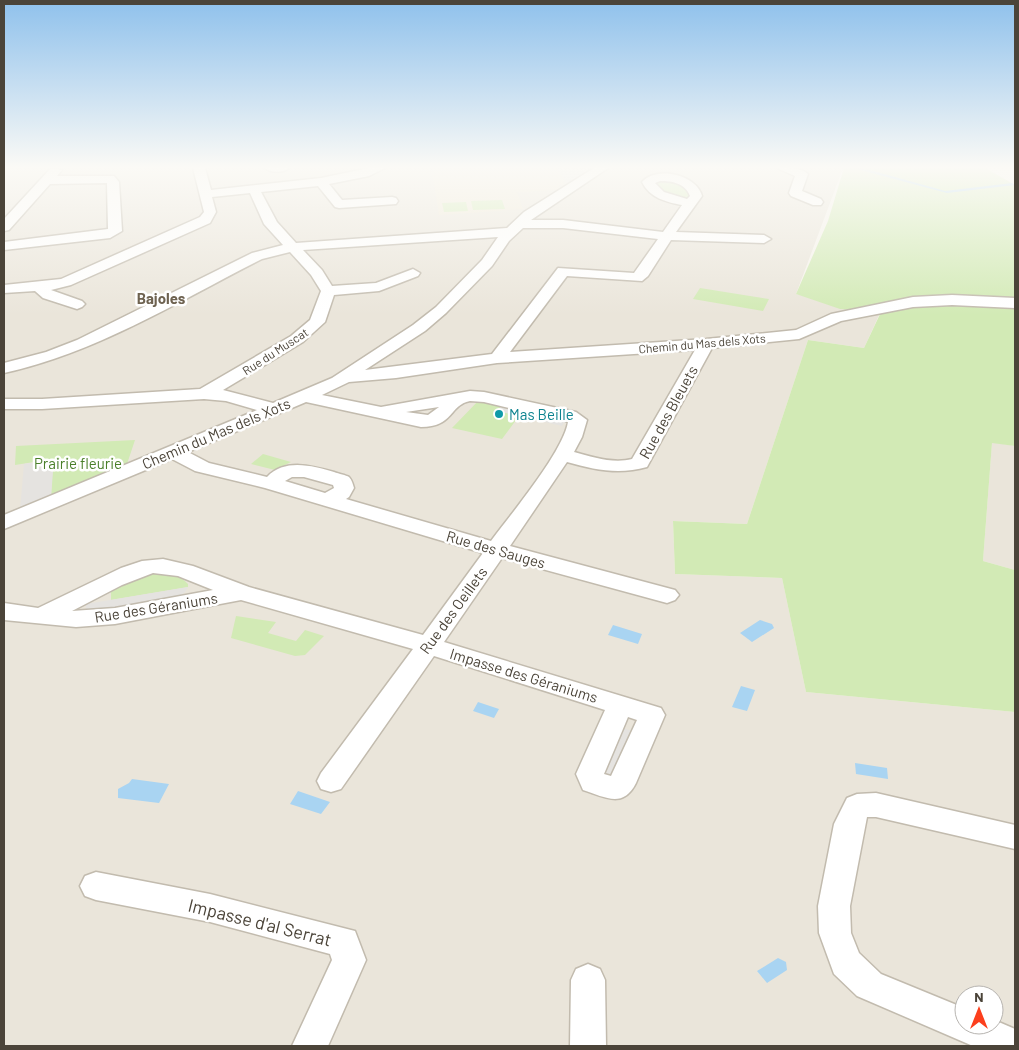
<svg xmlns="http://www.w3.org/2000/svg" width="1019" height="1050" viewBox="0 0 1019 1050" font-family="Barlow,sans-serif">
<rect width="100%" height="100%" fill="#f6f3ec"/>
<path fill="#eae5da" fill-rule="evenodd" d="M 4,168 L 843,168 L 796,294 L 881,311 L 864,348 L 808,340 L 747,524 L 673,521 L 675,574 L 782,578 L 806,692 L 1015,712 L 1015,1046 L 4,1046 ZM 964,995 L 994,995 L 994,1025 L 964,1025 Z
M 992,442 L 1015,446 L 1015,570 L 983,561 Z"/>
<path fill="#efe8d6" d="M 557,168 L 565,185 L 559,185 L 561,190 L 517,192 L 523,209 L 439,215 L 432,169 Z"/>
<path fill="#d2eab5" d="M 844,168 L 985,168 L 1015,185 L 1014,299 L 951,301 L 1015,306 L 1015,446 L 992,443 L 983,561 L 1015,570 L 1015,712 L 806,692 L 782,578 L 675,574 L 673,521 L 747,524 L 808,340 L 864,348 L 881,312 L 840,309 L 796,294 L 828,221 Z
M 661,180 L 674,182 L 693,193 L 690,198 C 677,200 664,194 655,184 Z
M 502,200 L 505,209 L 473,210 L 471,201 Z
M 466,202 L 468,211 L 444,212 L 442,203 Z
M 700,288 L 769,299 L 763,311 L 693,299 Z
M 480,399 L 503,404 L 494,415 L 501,417 L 504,412 L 519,416 L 502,439 L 452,428 Z
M 135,440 L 127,464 L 51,496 L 53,459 L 15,465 L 16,446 Z
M 263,454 L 291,462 L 275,470 L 251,464 Z
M 151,573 C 164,572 179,574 188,584 L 188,587 L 111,600 L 111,591 L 134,577 Z
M 236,616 L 276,622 L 268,633 L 296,641 L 305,630 L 324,636 L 305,655 L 295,656 L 231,638 Z"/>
<path fill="#e5e3e0" d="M 558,168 L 591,168 L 568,185 Z
M 503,404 L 566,419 L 562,426 L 497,411 Z
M 54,459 L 51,497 L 20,510 L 24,464 Z
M 188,587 L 185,592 L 175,599 L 96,613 L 86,609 L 86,604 Z
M 611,724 L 644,735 L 622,783 L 593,782 Z"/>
<path fill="#a9d4f2" d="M 853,168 L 870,170 L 945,191 L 1012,183 L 1015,185 L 947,193 Z
M 760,620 L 772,624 L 774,628 L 752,642 L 740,633 Z
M 613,625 L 642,634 L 638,644 L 608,635 Z
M 741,686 L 755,690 L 747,711 L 732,707 Z
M 478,702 L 499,709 L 494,718 L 473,711 Z
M 855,763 L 887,768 L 888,779 L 856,774 Z
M 132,779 L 169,784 L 159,803 L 118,798 L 118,789 L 129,783 Z
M 298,791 L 330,802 L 321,814 L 290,804 Z
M 778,958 L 786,962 L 787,970 L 767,983 L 757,971 Z"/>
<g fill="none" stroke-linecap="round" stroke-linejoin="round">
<defs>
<path id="minor" d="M 51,168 L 62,170 L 57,176 L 114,176 L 119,182 L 122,231 L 110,238 L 4,250 L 4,242 L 108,229 L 107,183 L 50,184 L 9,230 L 4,231 L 4,219 Z
M 193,168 L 205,168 L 211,190 L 321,178 L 369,168 L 385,168 L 369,176 L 329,184 L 342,200 L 392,197 L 396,198 L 398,201 L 396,204 L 339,208 L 335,207 L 318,186 L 261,192 L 277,222 L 296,243 L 507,228 L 524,212 L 594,168 L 608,168 L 531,220 L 563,220 L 663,232 L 682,205 C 666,202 650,198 642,182 C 657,165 697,175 702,196 L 676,232 L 764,235 L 771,239 L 764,243 L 671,240 L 648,276 L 642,281 L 567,276 L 510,352 L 706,339 L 796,330 L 831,314 L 913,297 L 952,295 L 1015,298 L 1015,308 L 952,305 L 913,307 L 841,321 L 799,339 L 712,348 L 647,467 C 619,475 595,470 567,462 L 510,546 L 675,590 L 679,595 L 675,600 L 667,603 L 502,558 L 444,642 L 661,708 L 665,715 L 636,783 C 623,809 605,797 583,790 L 576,774 L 605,710 L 434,656 L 341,789 L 331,792 L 321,789 L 317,781 L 321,773 L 413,649 L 241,600 L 115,624 L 76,627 L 4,620 L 4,603 L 38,608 L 121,568 L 142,561 L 163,559 L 193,566 L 249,587 L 423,635 L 483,553 L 265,488 L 195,471 L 172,459 L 4,529 L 4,515 L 257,410 L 226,401 L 204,399 L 42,409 L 4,409 L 4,399 L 42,399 L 200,389 L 291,336 L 310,320 L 321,291 L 311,275 L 290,252 L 262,259 C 179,301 96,353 4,373 L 4,363 L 46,352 L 77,340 L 252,253 L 283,245 L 264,224 L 250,193 L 212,197 L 216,212 L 210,223 L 71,285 L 51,290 L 82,301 L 85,304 L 82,307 L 77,309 L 43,298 L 35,291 L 4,293 L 4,285 L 61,279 L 200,217 L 204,212 ZM 660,181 C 672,181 685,183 690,196 L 687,199 L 664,192 L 655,183 ZM 523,228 L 563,228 L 658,239 L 634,273 L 558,268 L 492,354 L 365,370 L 425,331 L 446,313 L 492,266 L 509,241 ZM 498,237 L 482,260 L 436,307 L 413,325 L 332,378 L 273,403 L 223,390 L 303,342 L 325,322 L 334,295 L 379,291 L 418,276 L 420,273 L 413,269 L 376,283 L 332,286 L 322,270 L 303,250 ZM 695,350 L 632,459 C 613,464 593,457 574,452 L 582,437 L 587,420 L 576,412 L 484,392 L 470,391 L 381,407 L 322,395 L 349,382 L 396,378 L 497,363 ZM 470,401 L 484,402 L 568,422 C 563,452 511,514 491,541 L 346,499 L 349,497 L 354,488 C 353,485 352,480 349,477 C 346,475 339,474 334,472 C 313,466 285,458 267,477 L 209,463 L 188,452 L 306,402 L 421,427 C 454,427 449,405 470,401 ZM 439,407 L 428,415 L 406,412 ZM 292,477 L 304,477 L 333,485 L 334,488 L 325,493 L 285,481 ZM 153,573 L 178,576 L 213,590 L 115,608 L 72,611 L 122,585 ZM 628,717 L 637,720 L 611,776 L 604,774 Z
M 265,168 L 289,168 C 284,173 270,173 265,168 Z
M 777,168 C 788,168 800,167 808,174 L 802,191 L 821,199 L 823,202 L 821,205 L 813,205 L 791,196 L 789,193 L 795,176 Z
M 876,793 L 1015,825 L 1015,849 L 876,817 L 867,817 L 850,906 L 851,933 L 859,953 L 881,974 L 964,1008 L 964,1025 L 994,1025 L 994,1020 L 1015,1029 L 1015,1046 L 973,1046 L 857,996 L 834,974 L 819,933 L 818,906 L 834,824 L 847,798 L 857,794 Z
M 96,872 L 210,894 L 355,931 L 366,960 L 328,1046 L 292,1046 L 332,960 L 330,954 L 210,922 L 96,900 L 85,896 L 80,886 L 85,876 Z
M 588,964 L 600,969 L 605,980 L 606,1046 L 570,1046 L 571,980 L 576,969 Z"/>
</defs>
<use href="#minor" stroke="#c2bbae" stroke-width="3"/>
<use href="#minor" fill="#fff" fill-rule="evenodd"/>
</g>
<linearGradient id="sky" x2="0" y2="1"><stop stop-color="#8fc1ec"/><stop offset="0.53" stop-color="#fbfaf6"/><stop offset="1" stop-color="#fbfaf6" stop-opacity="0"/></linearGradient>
<rect width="1019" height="315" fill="url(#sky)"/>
<circle fill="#0f9aa8" stroke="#fff" stroke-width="2" cx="499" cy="414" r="5"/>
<g text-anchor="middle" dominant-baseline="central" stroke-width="5" stroke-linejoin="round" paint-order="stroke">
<g font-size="12" fill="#4b4439" stroke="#fff">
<text transform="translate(702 343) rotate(-5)">Chemin du Mas dels Xots</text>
<text transform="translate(275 351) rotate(-33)">Rue du Muscat</text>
</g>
<g font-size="15" font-weight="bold" fill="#6e6250" stroke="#fff">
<text x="161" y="298">Bajoles</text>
</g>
<g font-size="15" fill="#4b4439" stroke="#fff">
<text transform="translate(668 412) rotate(-61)">Rue des Bleuets</text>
<text transform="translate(216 433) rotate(-23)">Chemin du Mas dels Xots</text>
<text transform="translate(496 549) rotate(16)">Rue des Sauges</text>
<text transform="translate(156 607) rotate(-9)">Rue des Géraniums</text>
<text transform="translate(453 610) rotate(-54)">Rue des Oeillets</text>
<text transform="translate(524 675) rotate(17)">Impasse des Géraniums</text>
</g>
<g font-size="15" fill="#0d838f" stroke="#fff" text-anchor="start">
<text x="509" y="414">Mas Beille</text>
</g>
<g font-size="15" fill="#4a7f2a" stroke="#fff">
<text x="78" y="463">Prairie fleurie</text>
</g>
<g font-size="18" fill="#4b4439" stroke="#fff">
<text transform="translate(260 922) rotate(14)">Impasse d'al Serrat</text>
</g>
</g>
<rect width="1019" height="1050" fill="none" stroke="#4b4439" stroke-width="10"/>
<g transform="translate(979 1010)"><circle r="24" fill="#ffffff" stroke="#b7b4b0"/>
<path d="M0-4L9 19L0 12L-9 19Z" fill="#fc3f1d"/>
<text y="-8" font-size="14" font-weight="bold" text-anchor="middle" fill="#4b4439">N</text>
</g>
</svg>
